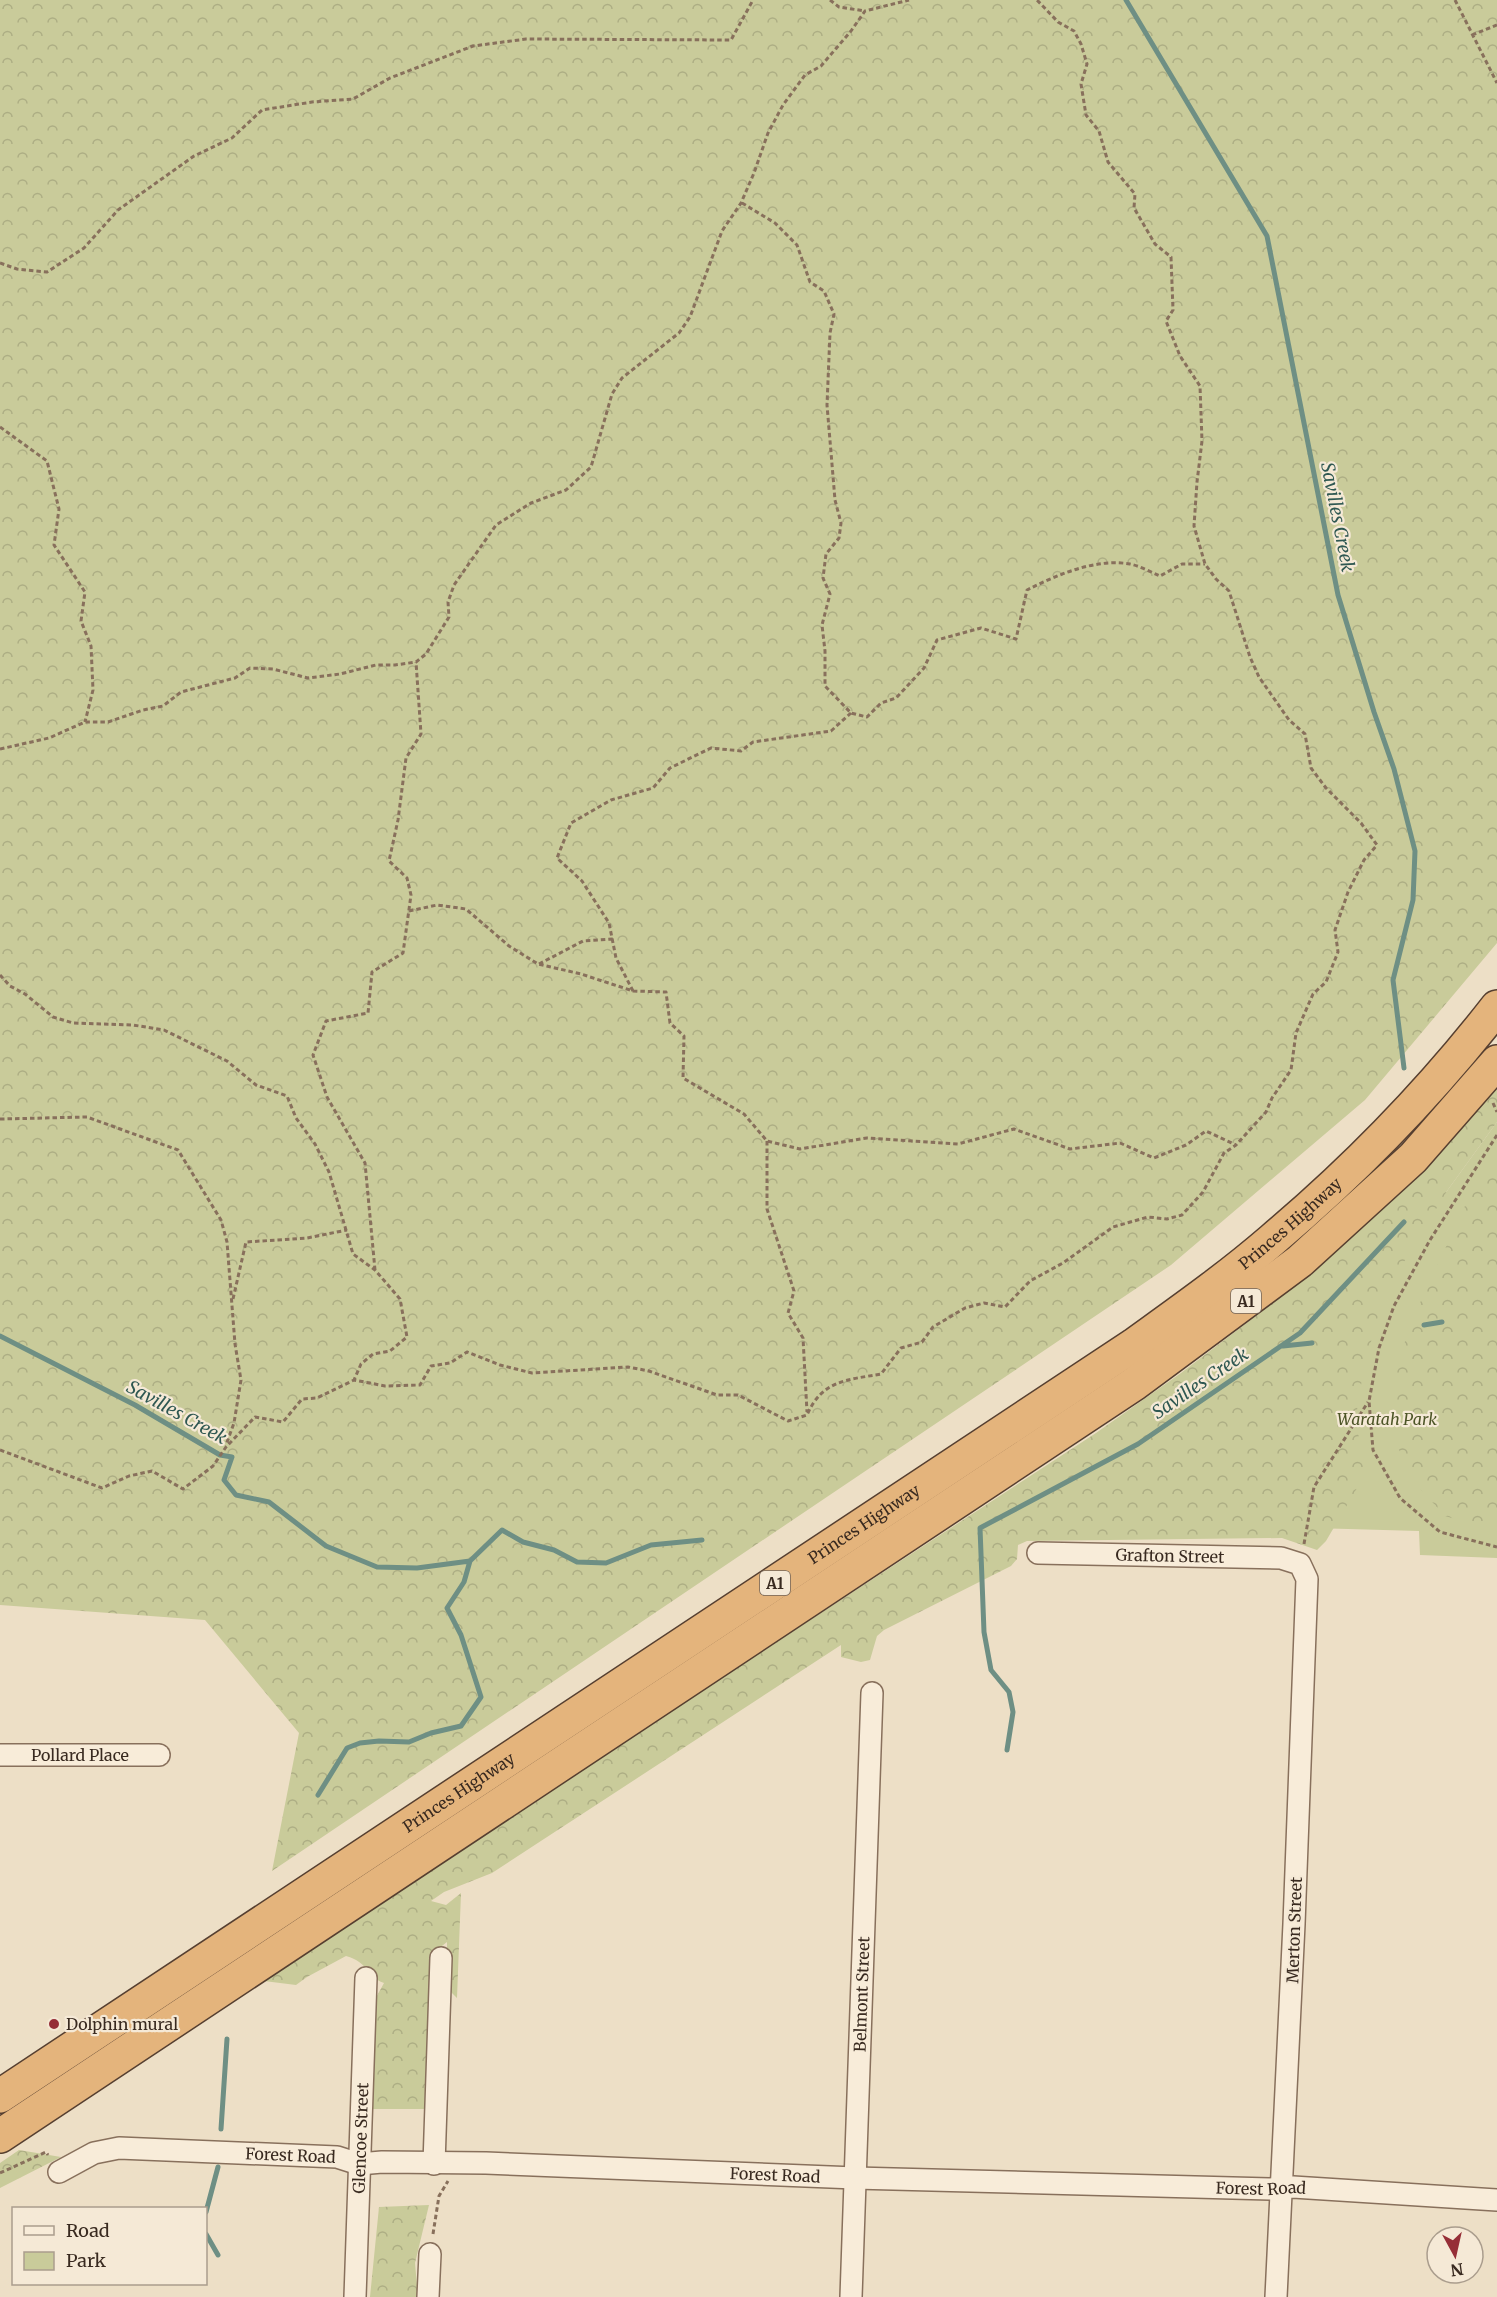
<svg xmlns="http://www.w3.org/2000/svg" width="1497" height="2297" viewBox="0 0 1497 2297" font-family="Merriweather,serif">
<defs>
<pattern id="forest-crowns" width="20" height="18" patternUnits="userSpaceOnUse" patternTransform="scale(1.5)"><rect width="20" height="18" fill="#c9cb9a"/><path d="M2 6a3 3 0 1 1 6 0M12 15a3 3 0 1 1 6 0" fill="none" stroke="#adae84"/></pattern>
</defs>
<rect width="100%" height="100%" fill="#eddfc6"/>
<path fill="#c9cb9a" d="M 1497,1122 L 1497,1558 L 1420,1555 L 1419,1531 L 1277,1527 L 1336,1320 L 1447,1191 Z"/>
<path fill="url(#forest-crowns)" d="M 0,0 L 1497,0 L 1497,943 L 1365,1100 L 1171,1265 L 272,1871 L 299,1733 L 205,1620 L 0,1605 Z
M 1497,1082 L 1497,1122 L 1447,1191 L 1384,1295 L 1369,1349 L 1357,1403 L 1359,1445 L 1367,1471 L 1326,1541 L 1317,1550 L 1282,1538 L 1027,1541 L 1018,1545 L 1017,1559 L 1011,1566 L 884,1630 L 877,1636 L 870,1660 L 861,1662 L 841,1657 L 841,1645 L 492,1873 L 444,1892 L 431,1901 L 446,1905 L 461,1893 L 457,1998 L 447,1988 L 447,1942 L 438,1949 L 428,2109 L 371,2109 L 372,2005 L 384,1983 C 366,1977 369,1962 346,1956 L 307,1977 L 296,1985 L 264,1981 L 370,1908 L 1096,1433 L 1181,1373 L 1261,1312 L 1345,1243 L 1386,1206 Z
M 1497,1159 L 1497,1528 L 1488,1529 L 1445,1516 L 1413,1481 L 1391,1432 L 1395,1367 L 1420,1303 L 1470,1195 Z
M 19,2150 L 61,2157 L 0,2188 L 0,2163 Z
M 429,2205 L 415,2263 L 418,2297 L 370,2297 L 379,2207 Z"/>
<g fill="none" stroke-linecap="round" stroke-linejoin="round">
<path stroke="#6e8f84" stroke-width="5" d="M 1126,0 L 1267,236 L 1338,595 L 1374,712 L 1394,769 L 1415,851 L 1413,900 L 1393,980 L 1404,1068
M 1424,1325 L 1442,1322
M 0,1336 L 135,1405 L 220,1455 L 232,1457 L 224,1480 L 236,1495 L 269,1502 L 326,1546 L 377,1567 L 417,1568 L 470,1561 L 502,1530 L 523,1542 L 554,1550 L 577,1562 L 606,1563 L 651,1545 L 702,1540
M 1283,1346 L 1312,1343
M 1007,1750 L 1013,1712 L 1009,1692 L 991,1670 L 984,1632 L 980,1528 L 1138,1444 L 1300,1333 L 1404,1222
M 318,1795 L 347,1748 L 360,1743 L 379,1741 L 409,1742 L 431,1733 L 461,1726 L 481,1697 L 461,1635 L 447,1608 L 464,1582 L 470,1561
M 221,2129 L 227,2039
M 206,2212 L 218,2167
M 206,2234 L 218,2255"/>
<defs>
<g id="minor">
<path id="s1" d="M 1038,1553 L 1281,1558 L 1300,1564 L 1307,1579 L 1294,1924 L 1276,2297"/>
<path id="s2" d="M 0,1755 L 159,1755"/>
<path d="M 434,2164 L 441,1958"/>
<path id="s3" d="M 59,2172 L 94,2153 L 119,2148 L 337,2157 L 359,2164 L 382,2162 L 486,2163 L 855,2178 L 1270,2189 L 1293,2187 L 1497,2200"/>
<path id="s4" d="M 355,2297 L 366,1978"/>
<path d="M 428,2297 L 430,2254"/>
<path id="s5" d="M 851,2297 L 872,1693"/>
</g>
<g id="trunk">
<path id="s6" d="M 0,2096 L 1134,1345 C 1181,1311 1228,1278 1272,1240 C 1355,1170 1430,1093 1497,1007"/>
<path d="M 0,2136 L 1134,1384 L 1300,1261 L 1413,1158 L 1497,1062"/>
</g>
</defs>
<use href="#minor" stroke="#88705c" stroke-width="24"/>
<use href="#trunk" stroke="#563f30" stroke-width="36"/>
<path stroke="#88705c" stroke-width="3" stroke-dasharray="4.5 3" stroke-linecap="butt" d="M 830,0 L 839,7 L 865,11
M 1455,0 L 1497,83
M 1472,35 L 1497,25 L 1497,23
M 742,203 L 775,223 L 797,245 L 810,282 L 824,291 L 834,314 L 830,333 L 827,405 L 835,500 L 841,523 L 839,538 L 826,554 L 823,578 L 830,594 L 822,625 L 825,651 L 825,686 L 851,713 L 867,717 L 881,703 L 896,698 L 924,668 L 937,640 L 981,628 L 1016,639 L 1027,590 C 1057,575 1095,558 1130,564 C 1140,566 1151,572 1160,576 L 1182,564 L 1205,564
M 0,263 L 17,269 L 47,272 L 84,248 L 118,210 L 194,156 L 232,138 L 262,110 L 312,102 L 353,99 L 390,78 L 473,46 L 526,39 L 731,40 L 753,0
M 0,427 L 47,461 L 59,509 L 54,545 L 85,592 L 81,621 L 91,646 L 93,690 L 85,722
M 0,749 L 49,738 L 85,722 L 108,722 L 143,710 L 163,706 L 181,692 L 235,678 L 250,668 L 273,669 L 308,678 L 340,674 L 376,665 L 395,665 L 416,662 L 426,654 L 449,617 L 448,602 L 454,585 L 496,525 L 531,503 L 566,490 L 591,467 L 612,394 L 622,378 L 679,333 L 690,317 L 722,231 L 741,203 L 754,173 L 768,133 L 783,105 L 805,75 L 821,66 L 851,31 L 865,11 L 909,0
M 409,911 L 437,905 L 466,909 L 509,946 L 538,964 L 581,974 L 633,991 L 666,992 L 670,1023 L 684,1036 L 683,1078 L 744,1114 L 767,1141 L 800,1149 L 867,1138 L 958,1144 L 1014,1129 L 1070,1149 L 1120,1143 L 1154,1158 L 1186,1145 L 1206,1131 L 1236,1145
M 539,964 L 583,941 L 613,939
M 0,975 L 10,986 L 25,994 L 53,1017 L 73,1023 L 133,1025 L 164,1030 L 227,1061 L 256,1085 L 287,1096 L 296,1118 L 315,1144 L 329,1172 L 353,1254 L 375,1270 L 400,1299 L 407,1337 L 390,1351 L 373,1354 L 361,1364 L 354,1380
M 633,991 L 616,958 L 609,923 L 582,881 L 557,858 L 571,823 L 611,800 L 653,788 L 670,768 L 711,748 L 741,751 L 753,742 L 831,731 L 851,713
M 1493,1103 L 1497,1112
M 0,1119 L 87,1117 L 178,1150 L 221,1220 L 227,1242 L 235,1344 L 241,1380 L 234,1423 L 226,1445
M 1497,1135 L 1430,1240 L 1394,1306 L 1379,1348 L 1369,1401 L 1373,1450 L 1400,1498 L 1440,1532 L 1497,1547
M 767,1141 L 767,1209 L 794,1291 L 788,1313 L 803,1338 L 807,1412
M 375,1270 L 365,1163 L 327,1097 L 313,1055 L 326,1021 L 368,1013 L 372,972 L 403,953 L 411,895 L 407,878 L 389,861 L 398,820 L 406,758 L 421,734 L 416,662
M 233,1299 L 246,1242 L 307,1238 L 347,1230
M 0,1450 L 102,1488 L 129,1476 L 152,1471 L 183,1489 L 213,1466 L 226,1447 L 255,1417 L 283,1422 L 302,1399 L 317,1398 L 354,1380 L 385,1386 L 420,1385 L 431,1366 L 450,1363 L 467,1352 L 500,1365 L 532,1373 L 628,1367 L 649,1371 L 717,1395 L 738,1395 L 788,1421 L 807,1415 C 822,1380 847,1380 881,1374 L 901,1348 L 922,1342 L 933,1327 L 965,1308 L 984,1303 L 1005,1307 L 1030,1281 L 1063,1263 L 1113,1227 L 1148,1217 L 1167,1219 L 1182,1215 L 1203,1192 L 1224,1153 L 1236,1145 L 1266,1112 L 1272,1098 L 1291,1070 L 1296,1033 L 1313,994 L 1326,982 L 1338,952 L 1335,930 L 1348,892 L 1364,860 L 1377,845 L 1361,823 L 1326,788 L 1311,768 L 1305,734 L 1289,720 L 1259,677 L 1250,657 L 1229,591 L 1216,579 L 1205,564 L 1194,526 L 1197,482 L 1202,441 L 1200,386 L 1180,356 L 1166,321 L 1173,310 L 1171,257 L 1155,244 L 1134,208 L 1135,194 L 1108,162 L 1099,131 L 1086,115 L 1081,84 L 1087,64 L 1081,44 L 1074,31 L 1058,22 L 1037,0
M 1304,1544 L 1314,1487 L 1368,1402
M 0,2173 L 46,2152 L 48,2155
M 433,2234 L 439,2196 L 448,2181"/>
<use href="#minor" stroke="#f8ecd9" stroke-width="21"/>
<use href="#trunk" stroke="#e4b47c" stroke-width="33"/>
</g>
<circle fill="#962e37" stroke="#f5e9d6" stroke-width="2" cx="54" cy="2024" r="6"/>
<g text-anchor="middle" dominant-baseline="central" stroke-width="4.5" stroke-linejoin="round" paint-order="stroke">
<g fill="#f5e9d6" stroke="#716357" stroke-width="1.5">
<rect x="1231" y="1289" width="30" height="24" rx="4.5"/>
<rect x="760" y="1571" width="30" height="24" rx="4.5"/>
</g>
<g font-size="15" font-weight="bold" fill="#392a20">
<text x="1246" y="1301">A1</text>
<text x="775" y="1583">A1</text>
</g>
<g font-size="16" fill="#392a20" stroke="#f5e9d6">
<text stroke="none"><textPath href="#s6" startOffset="1558">Princes Highway</textPath></text>
<text stroke="none"><textPath href="#s6" startOffset="1036">Princes Highway</textPath></text>
<text stroke="none"><textPath href="#s1" startOffset="132">Grafton Street</textPath></text>
<text stroke="none"><textPath href="#s2" startOffset="80">Pollard Place</textPath></text>
<text stroke="none"><textPath href="#s6" startOffset="550">Princes Highway</textPath></text>
<text transform="translate(1294 1930) rotate(-88)">Merton Street</text>
<text stroke="none"><textPath href="#s5" startOffset="303">Belmont Street</textPath></text>
<text stroke="none"><textPath href="#s4" startOffset="159">Glencoe Street</textPath></text>
<text stroke="none"><textPath href="#s3" startOffset="237">Forest Road</textPath></text>
<text stroke="none"><textPath href="#s3" startOffset="723">Forest Road</textPath></text>
<text stroke="none"><textPath href="#s3" startOffset="1209">Forest Road</textPath></text>
</g>
<g font-size="16" font-style="italic" fill="#4d5527" stroke="#f5e9d6">
<text x="1387" y="1419">Waratah Park</text>
</g>
<g font-size="16" fill="#392a20" stroke="#f5e9d6" text-anchor="start">
<text x="66" y="2024">Dolphin mural</text>
</g>
<g font-size="18" font-style="italic" fill="#2f5852" stroke="#f5e9d6">
<text transform="translate(1338 517) rotate(79)">Savilles Creek</text>
<text transform="translate(1200 1383) rotate(-34)">Savilles Creek</text>
<text transform="translate(177 1412) rotate(29)">Savilles Creek</text>
</g>
</g>
<rect x="12" y="2207" width="195" height="78" fill="#f5e9d6" stroke="#aa9d8d" stroke-width="1.5"/>
<rect x="24" y="2226" width="30" height="9" fill="#f8ecd9" stroke="#aa9d8d" stroke-width="1.5"/>
<text x="66" y="2237" font-size="18" fill="#392a20">Road</text>
<rect x="24" y="2252" width="30" height="18" fill="#c9cb9a" stroke="#aa9d8d" stroke-width="1.5"/>
<text x="66" y="2267" font-size="18" fill="#392a20">Park</text>
<g transform="translate(1455 2255) rotate(172)"><circle r="28" fill="#f5e9d6" stroke="#aa9d8d" stroke-width="1.5"/>
<path d="M0-4.5L10 22L0 15L-10 22Z" fill="#962e37"/>
<text y="-9" font-size="16" font-weight="bold" text-anchor="middle" fill="#392a20">N</text>
</g>
</svg>
